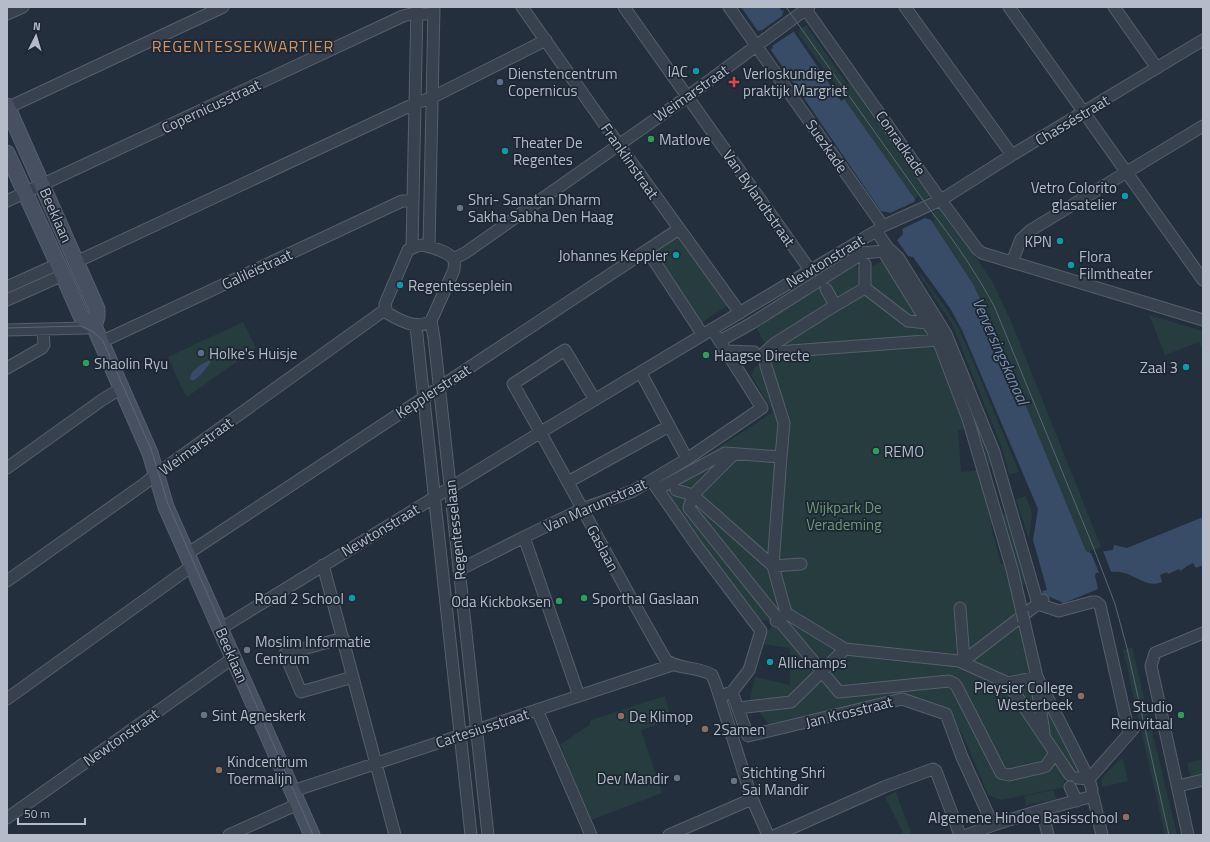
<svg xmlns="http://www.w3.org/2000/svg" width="1210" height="842" viewBox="0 0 1210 842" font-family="'Titillium Web',sans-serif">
<rect width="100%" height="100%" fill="#242f3e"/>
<path fill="#263c3f" d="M 806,25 L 847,84 L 850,82 L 932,198 L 922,201 L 918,196 L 915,199 L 798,34 L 799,30 Z
M 939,209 L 977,259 L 992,281 L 1000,298 L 1013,326 L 1101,547 L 1090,551 L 1091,553 L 1086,551 L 991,321 L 973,284 L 931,220 L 935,221 L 931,214 Z
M 679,235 L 727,306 L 701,323 L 653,252 Z
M 883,261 L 933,339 L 968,429 L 958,430 L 961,472 L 981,470 L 985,482 L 992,530 L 1001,564 L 1008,563 L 1032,673 L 1080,773 L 1072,771 L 1069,779 L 1064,780 L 1065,787 L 1001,800 L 988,795 L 972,756 L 951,711 L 901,696 L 769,725 L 750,700 L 755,677 L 790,685 L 790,648 L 762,644 L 765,633 L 776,623 L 773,621 L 759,620 L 658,482 L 698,461 L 773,412 L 751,375 L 755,367 L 762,364 L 765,344 L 756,326 L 855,263 L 861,271 L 867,269 Z
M 920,273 L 945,307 L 959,329 L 972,359 L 1019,472 L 1009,474 L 1002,448 L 952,324 L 919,274 Z
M 1149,315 L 1203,331 L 1203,351 L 1199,342 L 1165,355 Z
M 243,322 L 256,348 L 187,397 L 184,393 L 168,357 Z
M 956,376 L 962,377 L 994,459 L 987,468 Z
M 1026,496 L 1032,514 L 1029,539 L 1016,499 Z
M 1000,512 L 1012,519 L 1029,581 L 1020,587 Z
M 1132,647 L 1177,835 L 1165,835 L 1123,650 Z
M 1068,688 C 1072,693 1071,701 1067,707 L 1064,706 C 1062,700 1062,692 1068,688 Z
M 665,696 L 672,720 L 641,730 L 662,793 L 591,820 L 560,745 L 589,725 L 591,720 Z
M 1120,759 L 1123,759 L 1128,781 L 1102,787 L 1101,779 Z
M 1203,759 L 1203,775 L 1191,778 L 1187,763 Z
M 1054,790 L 1056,799 L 1026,805 L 1024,796 Z
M 896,792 L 896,793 L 912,835 L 904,835 L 885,797 Z"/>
<path fill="#394c67" d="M 741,7 L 779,7 L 782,11 L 784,10 L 782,15 L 782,17 L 792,31 L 794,32 L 796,31 L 915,199 L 914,203 L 925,218 L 931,220 L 973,284 L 991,321 L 1086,551 L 1091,553 L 1113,550 L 1114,545 L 1127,548 L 1203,517 L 1203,565 L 1196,568 L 1193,563 L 1185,567 L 1185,568 L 1180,571 L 1179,569 L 1168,574 L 1167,572 L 1160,575 L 1162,582 C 1148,588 1138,577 1124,573 C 1116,570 1105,573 1096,573 L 1095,576 L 1098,589 L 1064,603 L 1043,594 L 1042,591 L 1047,590 L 1033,540 L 1038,509 L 962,330 L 950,308 L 913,257 L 908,256 L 897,240 L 903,234 L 902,228 L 891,213 L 881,211 L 771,50 L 773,47 L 772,45 L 762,31 L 761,30 L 758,31 Z
M 211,359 L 212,360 C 207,367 202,375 194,380 L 191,380 L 190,378 C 192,368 203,364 211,359 Z"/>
<path fill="#242f3e" d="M 782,16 L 793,32 L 772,46 L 761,31 Z
M 795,31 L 796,31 L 845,98 L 841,101 L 794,32 Z
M 914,202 L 925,218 L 902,229 L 890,213 Z
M 1102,549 L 1103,551 L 1112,574 L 1100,575 L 1090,551 Z"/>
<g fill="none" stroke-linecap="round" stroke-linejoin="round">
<defs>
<path id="street" d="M 522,7 L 619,145 L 740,313
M 624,7 L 810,270
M 729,7 L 883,226
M 804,7 L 937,195 L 977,249 L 982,253 L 1203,320
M 905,7 L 1012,155
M 1009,7 L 1203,280
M 1114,7 L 1157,68
M 7,14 L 23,7
M 7,108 L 223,7
M 7,201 L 403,16 L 411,14 L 434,14
M 422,245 C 430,247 449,251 454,260 C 455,263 454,267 454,270 L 431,321 C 417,330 401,321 387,313 L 386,309 L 385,304 L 408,250 L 417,246 Z
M 429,247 L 434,7
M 412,248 L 417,7
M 888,248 L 898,257 L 946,334 L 994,452 L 1038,604 L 1059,611 L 1092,602 L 1096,602 L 1100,605 L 1129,733
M 647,250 L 703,335
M 883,251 L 938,340 L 968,419 L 1012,569 L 1022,612
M 453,259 L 465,253 L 687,97 L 809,7
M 76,262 L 414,104 L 433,97 L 546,40
M 1012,262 L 1021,239 L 1031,230 L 1203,126
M 7,287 L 58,264
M 865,288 L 865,264
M 826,289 L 835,305
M 7,300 L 63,275
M 431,321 L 434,338 L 488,835
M 416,326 L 471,835
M 7,330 L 86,328 L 94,326
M 720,341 L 752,323 L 863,253 L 883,251 L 888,248 L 876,231
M 101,342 L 402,201 L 413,201
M 726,351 L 754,352
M 764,353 L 774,344 L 831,308 L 865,288 L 908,321 L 927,323
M 7,368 L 42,348 L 44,345 L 43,329
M 641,373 L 687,459
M 595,400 L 565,350 L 513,384 C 566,475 613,569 666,660 C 679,670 698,666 712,675 L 716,685 L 752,799 L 768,835
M 734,454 L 693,495 L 773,566 L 801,564
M 7,468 L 102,400 L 115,392 L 122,389
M 568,482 L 669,426
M 654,484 L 697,546 L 761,631 L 749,670 L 732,692 L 726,694
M 658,489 L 725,453 L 781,457 L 784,423 L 766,366 L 764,353 L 938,340
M 676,490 L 693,495 L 689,508 L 778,619 L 839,692 L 949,681 L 955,684 L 957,687 L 1001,773 L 1004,774 L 1009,775 L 1044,767 L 1046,766 L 1055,753
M 524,537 L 579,696
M 187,554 L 679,229
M 323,565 L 395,835
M 459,570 L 524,537 L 582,509 L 633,491 L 687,459 L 762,408 L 712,329
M 7,581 L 144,484 L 155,475 L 386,309
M 960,608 L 964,659
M 786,613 L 845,649
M 776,621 L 786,613 L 773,566 L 781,457
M 1024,621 L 1037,677 L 1089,779 L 1092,790
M 220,629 L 541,432 L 876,231 L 883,226 L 941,200 L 1012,155 L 1203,40
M 343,638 L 285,654 L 301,692 L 353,677
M 959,661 L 966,659 L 1043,600
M 1036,682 L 1044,732
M 1008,683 L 1037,677
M 732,692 L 748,736 L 902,699 L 946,714 L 962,757 L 993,825
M 7,699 L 192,566
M 738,708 L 791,702 L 845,649 L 959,661 L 1008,683 L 1070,775
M 537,710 L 591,835
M 1077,778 L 1089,779 L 1134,728
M 1178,786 L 1203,780
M 1070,787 L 1077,801
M 293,791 L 672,665
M 1042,810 L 1048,835
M 7,818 L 233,658
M 229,835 L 298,804
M 669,835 L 752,799
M 776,835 L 884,787 L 933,769 L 936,771 L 960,835
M 967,835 L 996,824 L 1042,810 L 1093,796 L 1102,835
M 1188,835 L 1151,666 L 1155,653 L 1203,633"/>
<path id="secondary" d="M 7,106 L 97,309 L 97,317 L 94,326 L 150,453 L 166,507 L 312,835
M 7,153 L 63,275 L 81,316 L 87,322 L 94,326"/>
</defs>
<use href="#street" stroke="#565f6c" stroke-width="13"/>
<use href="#secondary" stroke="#565f6c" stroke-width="17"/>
<use href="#street" stroke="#38414e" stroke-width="11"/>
<use href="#secondary" stroke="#465061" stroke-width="15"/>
<path stroke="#5a6575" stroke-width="1" d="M 786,7 L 928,207 C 953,239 976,272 995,308 L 1094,549 L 1115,604 L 1127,648 L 1169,835
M 7,328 L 79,326 C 89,328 96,333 103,341 L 151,449 L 168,504 L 313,835"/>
<defs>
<path id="street-bridge" d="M 1022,612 L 1024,621"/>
</defs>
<use href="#street-bridge" stroke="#565f6c" stroke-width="13" stroke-linecap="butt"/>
<use href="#street-bridge" stroke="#38414e" stroke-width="11"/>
</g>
<g fill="#0f9aa8" stroke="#1d2633" stroke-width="1.5">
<circle cx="696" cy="71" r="4"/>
<circle cx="505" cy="151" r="4"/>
<circle cx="1125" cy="196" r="4"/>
<circle cx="1060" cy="241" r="4"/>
<circle cx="676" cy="255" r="4"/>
<circle cx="1071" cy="265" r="4"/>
<circle cx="400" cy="285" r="4"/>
<circle cx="1186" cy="367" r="4"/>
<circle cx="352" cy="598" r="4"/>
<circle cx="770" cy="662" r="4"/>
</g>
<g fill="#5c6f8a" stroke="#1d2633" stroke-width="1.5">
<circle cx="500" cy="82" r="4"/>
<circle cx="201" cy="353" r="4"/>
</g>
<path fill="#e0444e" stroke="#1d2633" stroke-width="1.5" d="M732 76h4v4h4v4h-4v4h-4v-4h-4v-4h4z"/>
<g fill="#2e9e5b" stroke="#1d2633" stroke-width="1.5">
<circle cx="651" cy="139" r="4"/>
<circle cx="706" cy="355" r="4"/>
<circle cx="86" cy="363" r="4"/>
<circle cx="876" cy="451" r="4"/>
<circle cx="584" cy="598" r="4"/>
<circle cx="559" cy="601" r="4"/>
<circle cx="1181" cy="715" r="4"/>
</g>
<g fill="#6b7280" stroke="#1d2633" stroke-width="1.5">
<circle cx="460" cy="208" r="4"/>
<circle cx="247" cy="650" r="4"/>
<circle cx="204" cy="715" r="4"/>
<circle cx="677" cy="778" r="4"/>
<circle cx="734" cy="781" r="4"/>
</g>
<g fill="#8d6e63" stroke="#1d2633" stroke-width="1.5">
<circle cx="1081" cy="696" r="4"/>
<circle cx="621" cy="716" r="4"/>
<circle cx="705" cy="729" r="4"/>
<circle cx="219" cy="770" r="4"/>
<circle cx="1126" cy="817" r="4"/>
</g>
<g text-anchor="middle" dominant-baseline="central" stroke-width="3.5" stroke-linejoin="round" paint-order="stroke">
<g font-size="15" fill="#b4bcc9" stroke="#1d2633" text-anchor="start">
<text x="688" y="71" text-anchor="end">IAC</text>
<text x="508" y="73">Dienstencentrum<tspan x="508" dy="17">Copernicus</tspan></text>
<text x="743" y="73">Verloskundige<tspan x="743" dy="17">praktijk Margriet</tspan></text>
<text x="659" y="139">Matlove</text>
<text x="513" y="142">Theater De<tspan x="513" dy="17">Regentes</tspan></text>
<text x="1117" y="187" text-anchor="end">Vetro Colorito<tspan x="1117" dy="17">glasatelier</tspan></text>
<text x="468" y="199">Shri- Sanatan Dharm<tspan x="468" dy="17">Sakha Sabha Den Haag</tspan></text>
<text x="1052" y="241" text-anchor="end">KPN</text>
<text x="668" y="255" text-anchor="end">Johannes Keppler</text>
<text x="1079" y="256">Flora<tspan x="1079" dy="17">Filmtheater</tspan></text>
<text x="408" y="285">Regentesseplein</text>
<text x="209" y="353">Holke's Huisje</text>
<text x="714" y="355">Haagse Directe</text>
<text x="94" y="363">Shaolin Ryu</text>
<text x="1178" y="367" text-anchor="end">Zaal 3</text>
<text x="884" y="451">REMO</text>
<text x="344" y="598" text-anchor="end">Road 2 School</text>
<text x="592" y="598">Sporthal Gaslaan</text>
<text x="551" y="601" text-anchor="end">Oda Kickboksen</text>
<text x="255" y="641">Moslim Informatie<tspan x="255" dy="17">Centrum</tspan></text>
<text x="778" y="662">Allichamps</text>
<text x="1073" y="687" text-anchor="end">Pleysier College<tspan x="1073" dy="17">Westerbeek</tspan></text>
<text x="1173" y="706" text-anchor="end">Studio<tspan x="1173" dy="17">Reinvitaal</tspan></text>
<text x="212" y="715">Sint Agneskerk</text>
<text x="629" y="716">De Klimop</text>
<text x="713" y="729">2Samen</text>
<text x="227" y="761">Kindcentrum<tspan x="227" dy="17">Toermalijn</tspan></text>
<text x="742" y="772">Stichting Shri<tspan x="742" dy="17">Sai Mandir</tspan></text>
<text x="669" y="778" text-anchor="end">Dev Mandir</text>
<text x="1118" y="817" text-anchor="end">Algemene Hindoe Basisschool</text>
</g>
<g font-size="15" fill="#b4bcc9" stroke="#1d2633">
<text transform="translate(691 93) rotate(-35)">Weimarstraat</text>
<text transform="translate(211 106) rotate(-25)">Copernicusstraat</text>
<text transform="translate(1072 120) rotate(-31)">Chasséstraat</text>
<text transform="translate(901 143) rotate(55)">Conradkade</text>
<text transform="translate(827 146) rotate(55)">Suezkade</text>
<text transform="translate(630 161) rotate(55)">Franklinstraat</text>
<text transform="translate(759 198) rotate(55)">Van Bylandtstraat</text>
<text transform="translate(56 215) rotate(66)">Beeklaan</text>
<text transform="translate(825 261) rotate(-31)">Newtonstraat</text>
<text transform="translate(257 269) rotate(-25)">Galileïstraat</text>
<text transform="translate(433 391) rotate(-33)">Kepplerstraat</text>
<text transform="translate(196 446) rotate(-36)">Weimarstraat</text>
<text transform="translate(595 505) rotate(-24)">Van Marumstraat</text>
<text transform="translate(380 530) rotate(-31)">Newtonstraat</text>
<text transform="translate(455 530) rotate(-96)">Regentesselaan</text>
<text transform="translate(603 548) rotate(62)">Gaslaan</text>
<text transform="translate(232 655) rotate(66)">Beeklaan</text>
<text transform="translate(849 712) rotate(-14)">Jan Krosstraat</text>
<text transform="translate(482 728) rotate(-18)">Cartesiusstraat</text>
<text transform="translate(121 737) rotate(-35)">Newtonstraat</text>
</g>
<g font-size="15" fill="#6b9a76" stroke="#1d2633">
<text x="844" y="507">Wijkpark De<tspan x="844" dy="17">Verademing</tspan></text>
</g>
<g font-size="16" letter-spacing="1" fill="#d59563" stroke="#1d2633">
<text x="243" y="46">REGENTESSEKWARTIER</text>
</g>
<g font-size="16" font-style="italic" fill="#7c92b1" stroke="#1d2633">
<text transform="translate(1001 351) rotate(66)">Verversingskanaal</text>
</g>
</g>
<rect width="1210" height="842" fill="none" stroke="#b4bcc9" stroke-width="16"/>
<g transform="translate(36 36) rotate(5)" stroke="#1d2633" stroke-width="3" paint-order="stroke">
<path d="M0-3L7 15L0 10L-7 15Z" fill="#b4bcc9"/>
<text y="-6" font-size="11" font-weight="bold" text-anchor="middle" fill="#b4bcc9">N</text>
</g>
<path d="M18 818v6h67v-6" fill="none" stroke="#b4bcc9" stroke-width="2"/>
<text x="24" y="818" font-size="12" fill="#b4bcc9" stroke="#1d2633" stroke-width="3" paint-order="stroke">50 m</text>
</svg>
